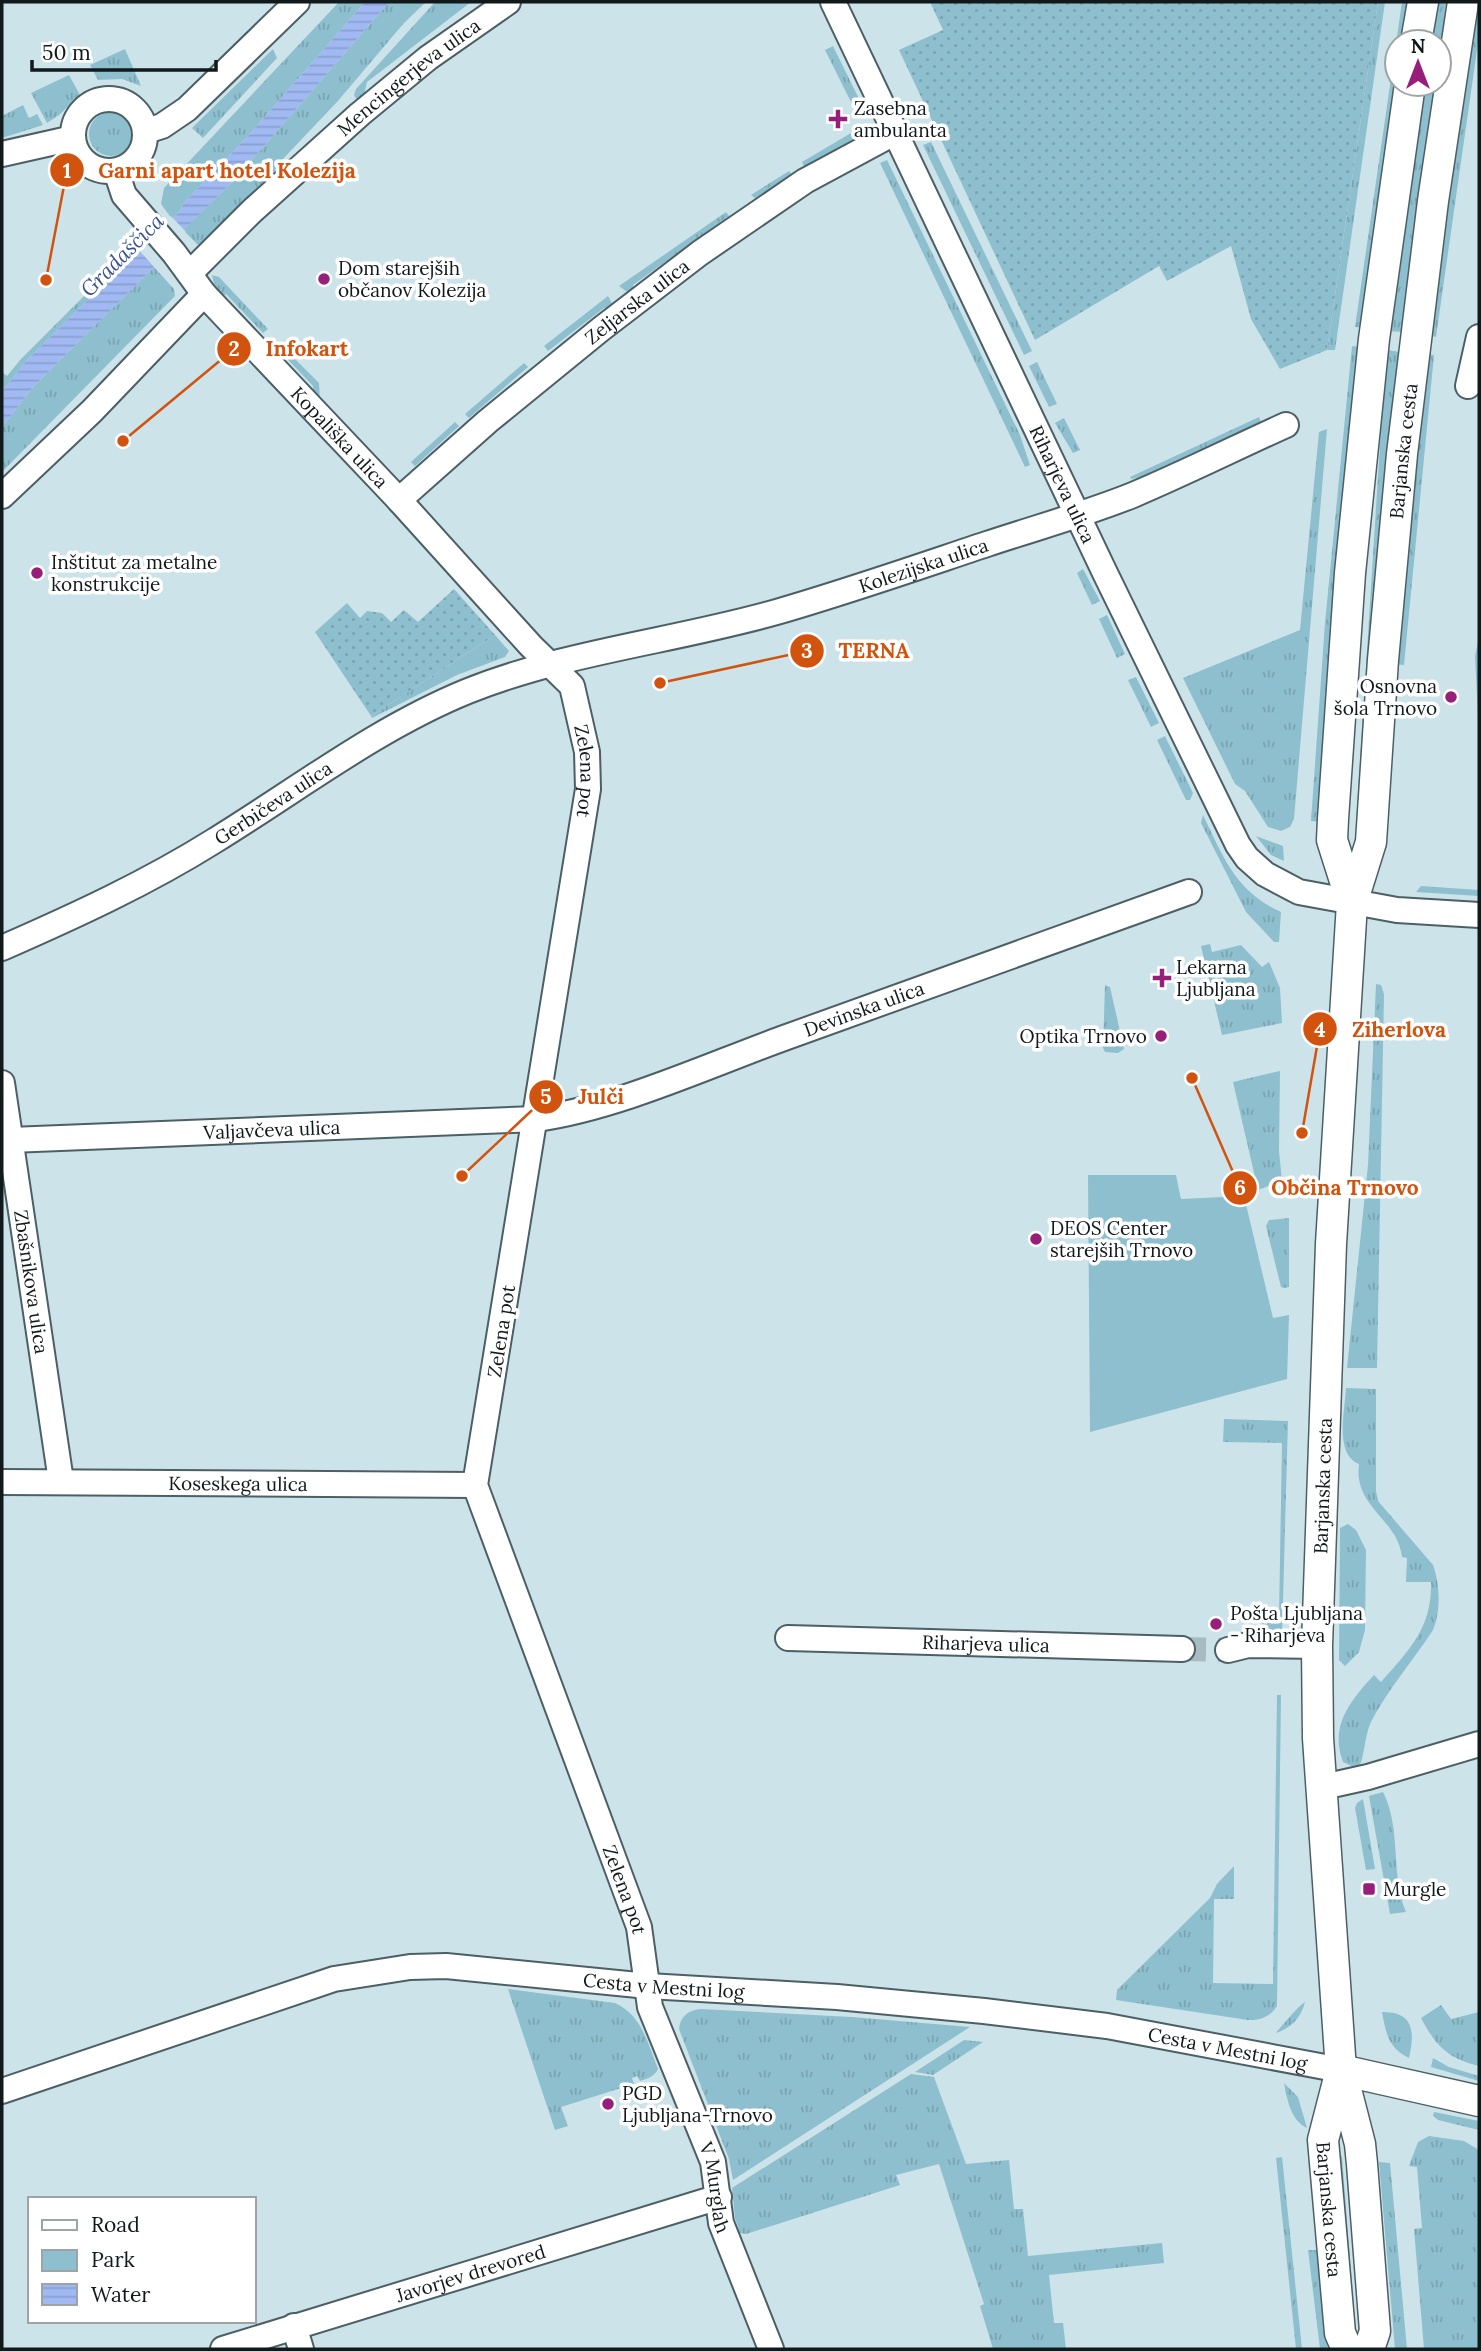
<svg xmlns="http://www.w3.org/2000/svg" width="1481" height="2351" viewBox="0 0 1481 2351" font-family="Lora,serif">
<defs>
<pattern id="grass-tufts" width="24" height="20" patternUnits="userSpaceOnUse" patternTransform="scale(1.75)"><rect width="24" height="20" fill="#8ebfce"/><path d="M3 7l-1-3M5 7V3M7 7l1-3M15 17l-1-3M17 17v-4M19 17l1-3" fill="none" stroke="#79a4b0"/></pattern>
<pattern id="garden-dots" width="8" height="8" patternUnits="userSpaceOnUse" patternTransform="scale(1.75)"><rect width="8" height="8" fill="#8ebfce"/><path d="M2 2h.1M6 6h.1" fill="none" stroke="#79a4b0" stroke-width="1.8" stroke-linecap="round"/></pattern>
<pattern id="water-rules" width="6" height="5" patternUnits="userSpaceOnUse" patternTransform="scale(1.75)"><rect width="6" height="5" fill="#a1b9f2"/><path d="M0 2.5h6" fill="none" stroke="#8a9ecf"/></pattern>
</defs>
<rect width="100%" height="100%" fill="#cde3ea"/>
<path fill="url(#grass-tufts)" d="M 339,2 L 365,2 L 249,135 L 183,204 L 180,211 L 172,219 L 161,204 L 164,188 Z
M 389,2 L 426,2 L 404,23 L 337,102 L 282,160 L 289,167 L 201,248 L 183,230 L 237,177 Z
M 435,2 L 471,2 L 367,82 L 363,100 L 359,104 L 354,95 L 356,89 Z
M 1378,2 L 1385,2 L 1335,350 L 1327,350 Z
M 1402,2 L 1411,2 L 1404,42 L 1397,42 L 1397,84 L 1364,328 L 1355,327 Z
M 1436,2 L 1446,2 L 1439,70 L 1439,42 L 1429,42 Z
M 1476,2 L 1479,2 L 1479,36 L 1436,337 L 1427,335 Z
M 833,46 L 864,109 L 856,112 L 825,50 Z
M 125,49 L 141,86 L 122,79 L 98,80 L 90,65 Z
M 273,49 L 277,58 L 203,138 L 192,128 Z
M 69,75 L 80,95 L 59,115 L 47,123 L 31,93 Z
M 1423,84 L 1437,84 L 1403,332 L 1388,331 Z
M 23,105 L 29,118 L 37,114 L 43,125 L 2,138 L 2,116 Z
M89 134a22 22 0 1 1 44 0a22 22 0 1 1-44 0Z
M 851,133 L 855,138 L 805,168 L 802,162 Z
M 931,142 L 1032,351 L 1024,355 L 923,145 Z
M 887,160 L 1020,435 L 1030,465 L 1025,467 L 880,163 Z
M 789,171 L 793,176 L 756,199 L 751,195 Z
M 726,212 L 729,216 L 633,285 L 634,292 L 630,294 L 619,286 Z
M 134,246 L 139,249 L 27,360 L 2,392 L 2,372 L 7,376 L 21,359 Z
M 154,267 L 174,289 L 175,296 L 2,472 L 2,427 L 33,387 Z
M 212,275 L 219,277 L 268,329 L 263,333 L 226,294 L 220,298 L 216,292 Z
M 608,296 L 613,305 L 609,312 L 604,308 L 548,351 L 544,346 Z
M 278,342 L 319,383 L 320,402 L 313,396 L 313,386 L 275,346 Z
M 1352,346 L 1361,347 L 1320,822 L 1311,821 L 1325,623 Z
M 1386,350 L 1401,352 L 1360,824 L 1356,824 Z
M 1425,354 L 1434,355 L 1404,665 L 1394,664 Z
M 1037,362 L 1057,404 L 1049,407 L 1029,366 Z
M 524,363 L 528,367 L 469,418 L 465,414 Z
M 1259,417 L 1261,422 L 1140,477 L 1131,479 L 1130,477 Z
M 1064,418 L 1080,450 L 1073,453 L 1055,423 Z
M 455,422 L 459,426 L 415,466 L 411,462 Z
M 1327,429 L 1294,819 L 1290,827 L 1281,831 L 1268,827 L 1245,791 L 1235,784 L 1183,678 L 1300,630 L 1319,432 Z
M 1083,569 L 1100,601 L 1092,605 L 1077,573 Z
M 1107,615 L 1125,654 L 1117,658 L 1099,619 Z
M 495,635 L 509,651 L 505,657 L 457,675 L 372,718 L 371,716 Z
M 1136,677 L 1159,723 L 1151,727 L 1128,680 Z
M 1165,736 L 1193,793 L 1190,800 L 1186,800 L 1157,740 Z
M 1203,815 C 1224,858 1235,891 1281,912 L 1279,942 L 1274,942 L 1246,912 L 1201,823 Z
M 1256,836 L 1283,846 L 1284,861 L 1271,855 Z
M 1421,886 L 1479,890 L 1479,896 L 1416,892 Z
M 1210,944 L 1212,952 L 1241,945 L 1262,967 L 1269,962 L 1280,988 L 1282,1023 L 1222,1035 L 1201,946 Z
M 1376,984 L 1381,985 L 1384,994 L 1377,1368 L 1347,1368 L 1368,1165 Z
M 1105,985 L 1110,987 L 1124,1049 L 1118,1053 L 1105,1052 L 1103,1048 Z
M 1280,1071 L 1279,1151 L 1282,1181 L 1258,1190 L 1233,1082 Z
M 1289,1218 L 1289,1287 L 1284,1288 L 1281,1287 L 1266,1226 L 1269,1220 Z
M 1346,1388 L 1376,1389 L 1376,1491 L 1378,1501 L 1433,1565 C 1440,1584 1441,1611 1433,1630 C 1413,1661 1388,1689 1371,1722 C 1364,1737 1365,1757 1358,1769 L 1343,1762 C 1329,1726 1351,1700 1374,1675 L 1381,1682 C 1410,1649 1432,1628 1431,1582 L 1406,1582 L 1407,1558 L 1402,1557 C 1398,1519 1353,1507 1359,1464 C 1334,1454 1345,1410 1346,1388 Z
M 1224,1419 L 1288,1421 L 1282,1637 L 1271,1635 L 1263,1627 L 1261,1617 L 1279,1617 L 1282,1443 L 1223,1442 Z
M 1348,1524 L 1356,1530 L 1366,1550 L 1365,1630 L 1359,1652 L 1345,1666 L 1339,1660 L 1340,1528 Z
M 1277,1695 L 1281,1695 L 1277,2006 C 1270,2017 1261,2020 1248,2020 L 1116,2000 L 1117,1990 L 1210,1898 L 1217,1884 L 1234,1866 L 1234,1899 L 1214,1899 L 1213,1983 L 1273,1984 Z
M 1383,1792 C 1402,1829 1390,1875 1406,1912 L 1390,1914 L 1369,1796 Z
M 1363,1799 L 1375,1869 L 1366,1870 L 1355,1808 L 1357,1803 Z
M 508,1989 L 615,2003 C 642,2015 648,2044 658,2069 C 655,2076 647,2079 640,2081 L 637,2076 L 632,2078 L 634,2084 L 561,2107 L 568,2126 L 555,2130 Z
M 1305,2002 C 1301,2018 1291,2028 1276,2033 C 1279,2029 1300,2004 1305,2002 Z
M 1441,2005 L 1451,2019 L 1479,2012 L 1479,2066 C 1447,2058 1436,2046 1421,2018 Z
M 701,2009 L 852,2017 L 970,2027 L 733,2180 L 729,2159 L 679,2029 C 680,2016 689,2010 701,2009 Z
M 1382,2012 C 1414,2012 1415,2031 1409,2058 C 1388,2048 1386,2033 1382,2012 Z
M 964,2040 L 983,2042 L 933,2075 L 915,2072 Z
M 1433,2058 L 1449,2067 L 1479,2076 L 1479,2081 L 1431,2067 Z
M 911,2074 L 934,2077 L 966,2164 L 1009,2160 L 1014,2209 L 1023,2209 L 1028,2256 L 1162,2243 L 1164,2263 L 1049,2275 L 1054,2323 L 1063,2323 L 1066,2349 L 993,2349 L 980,2306 L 984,2304 L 939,2164 L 896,2175 L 900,2185 L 746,2234 L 740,2233 L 735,2218 L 732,2188 Z
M 1284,2083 L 1298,2097 L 1307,2128 C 1291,2121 1287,2099 1284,2083 Z
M 1434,2112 L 1479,2121 L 1479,2130 L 1438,2120 L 1433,2116 Z
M 1429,2136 L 1464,2141 L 1479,2150 L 1479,2349 L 1424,2349 L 1414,2229 L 1422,2228 L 1417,2167 L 1409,2166 L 1418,2142 Z
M 1337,2156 L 1342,2156 L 1356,2335 L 1354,2335 Z
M 1282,2157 L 1302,2349 L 1296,2349 L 1276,2158 Z
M 1379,2162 L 1390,2163 L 1407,2349 L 1395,2349 Z
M 1308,2250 L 1319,2250 L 1328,2349 L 1320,2349 Z"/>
<path fill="#8ebfce" d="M 1479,637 L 1479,738 L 1475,656 Z
M 1088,1175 L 1176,1175 L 1181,1199 L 1244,1196 L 1273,1318 L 1289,1315 L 1287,1379 L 1090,1432 Z"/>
<path fill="url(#garden-dots)" d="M 930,2 L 1378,2 L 1327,350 L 1280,369 L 1251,319 L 1231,246 L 1167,281 L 1159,266 L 1035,340 L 899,50 L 943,30 Z
M 454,589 L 495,635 L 371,716 L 315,632 L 347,603 L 360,618 L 367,611 L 382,613 L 391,622 L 404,610 L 418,622 Z"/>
<path fill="url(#water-rules)" d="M 365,2 L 389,2 L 237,177 L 151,262 L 154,267 L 33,387 L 2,427 L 2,392 L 27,360 L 139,249 L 141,251 L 180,211 L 183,204 L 249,135 Z"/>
<path fill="#cde3ea" d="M 171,216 L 186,232 L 156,262 L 156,269 L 136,247 L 141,247 Z"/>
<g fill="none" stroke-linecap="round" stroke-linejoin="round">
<path stroke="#a7bbc1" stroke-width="24" stroke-dasharray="24 12" stroke-linecap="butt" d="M 1182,1649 L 1228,1650"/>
<defs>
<g id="minor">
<path id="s1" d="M 833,2 L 1105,573 L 1238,845 L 1247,858 L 1265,874 L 1299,892 L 1397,910 L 1479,915"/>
<circle cx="109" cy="135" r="36"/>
<path d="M 146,131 L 162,126 L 187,109 L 297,2"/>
<path d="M 2,154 L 73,138"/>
<path id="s2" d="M 116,171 L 124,195 L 174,253 L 204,294 L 399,500 L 531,646 L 572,686 L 587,752 L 588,789 L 475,1485 L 639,1927 L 650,2007 L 713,2162 L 721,2223 L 771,2349"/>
<path id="s3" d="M 190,273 L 252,211 L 360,114 L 428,58 L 508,2"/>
<path d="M 1468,386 L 1479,337"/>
<path d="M 2,496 L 92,411 L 204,294"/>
<path id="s4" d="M 399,500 L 488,421 L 601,329 L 700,253 L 805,181 L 896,132"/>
<path id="s5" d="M 2,948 C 75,916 147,883 214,841 C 297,790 377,728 468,691 C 568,651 676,641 780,611 C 849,591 918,567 987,544 C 1035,528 1086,514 1133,495 C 1185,473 1235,448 1286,425"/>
<path id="s6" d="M 2,1083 L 61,1481"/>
<path id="s7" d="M 10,1140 L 536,1119 C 616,1108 707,1066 784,1038 C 919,988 1054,940 1189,892"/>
<path id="s8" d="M 2,1482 L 475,1485"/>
<path id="s9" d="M 788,1638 L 1182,1649"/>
<path d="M 1228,1650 L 1248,1645 L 1317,1646"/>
<path d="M 1323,1787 L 1368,1777 L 1479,1744"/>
<path id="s10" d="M 2,2091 L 334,1979 L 410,1967 L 446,1966 L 648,1986 L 837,1997 L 984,2011 L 1107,2026 L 1341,2070"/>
<path d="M 294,2326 L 301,2349"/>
<path id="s11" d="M 223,2349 L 719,2197"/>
</g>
<g id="major">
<path d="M 1416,42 L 1423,2"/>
<path d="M 1352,903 L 1332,840 L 1333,819 L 1350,573 L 1374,339 L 1410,84"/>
<path d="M 1341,2070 L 1479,2101"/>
<path id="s12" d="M 1340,2074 L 1323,2140 L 1340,2333 L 1347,2349"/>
<path id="s13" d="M 1369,2349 L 1375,2331 L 1362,2164 L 1360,2144 L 1341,2070 L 1318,1738 L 1317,1646 L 1331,1244 L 1352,903 L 1371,842 L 1383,660 L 1402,454 L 1433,201 L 1463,2"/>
</g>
</defs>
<use href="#minor" stroke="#4c5f65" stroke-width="28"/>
<use href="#major" stroke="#4c5f65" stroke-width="33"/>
<use href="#minor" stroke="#fff" stroke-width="24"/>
<use href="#major" stroke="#fff" stroke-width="30"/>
</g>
<g fill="#971e79" stroke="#fff" stroke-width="2.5">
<path d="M834.5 108.5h7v7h7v7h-7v7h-7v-7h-7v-7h7z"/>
<circle cx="324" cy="279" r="7"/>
<circle cx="37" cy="573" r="7"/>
<circle cx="1451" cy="697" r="7"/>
<path d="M1158.5 967.5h7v7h7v7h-7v7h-7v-7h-7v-7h7z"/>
<circle cx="1161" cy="1036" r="7"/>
<circle cx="1036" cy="1239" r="7"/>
<circle cx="1216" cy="1624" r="7"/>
<rect x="1362" y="1882" width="14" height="14" rx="3.5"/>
<circle cx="608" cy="2104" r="7"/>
</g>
<g text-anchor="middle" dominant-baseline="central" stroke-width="7" stroke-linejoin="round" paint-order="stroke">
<g font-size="19" fill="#11191b" stroke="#fff">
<text stroke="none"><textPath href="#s3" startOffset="294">Mencingerjeva ulica</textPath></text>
<text stroke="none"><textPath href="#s4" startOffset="310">Zeljarska ulica</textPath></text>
<text stroke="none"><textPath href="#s2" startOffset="350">Kopališka ulica</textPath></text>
<text stroke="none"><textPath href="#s13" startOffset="1908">Barjanska cesta</textPath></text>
<text stroke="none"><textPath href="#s1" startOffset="534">Riharjeva ulica</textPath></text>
<text stroke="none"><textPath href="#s5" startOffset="1006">Kolezijska ulica</textPath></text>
<text stroke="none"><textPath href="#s2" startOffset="777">Zelena pot</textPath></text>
<text stroke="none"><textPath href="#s5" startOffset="308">Gerbičeva ulica</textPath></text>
<text stroke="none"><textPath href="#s7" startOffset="873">Devinska ulica</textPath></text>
<text stroke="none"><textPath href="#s7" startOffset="262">Valjavčeva ulica</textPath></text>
<text stroke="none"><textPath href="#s6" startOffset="201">Zbašnikova ulica</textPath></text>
<text transform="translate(501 1331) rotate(-81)">Zelena pot</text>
<text stroke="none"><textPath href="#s8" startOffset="236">Koseskega ulica</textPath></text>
<text stroke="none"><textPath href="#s13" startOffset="868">Barjanska cesta</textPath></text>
<text stroke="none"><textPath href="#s9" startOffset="198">Riharjeva ulica</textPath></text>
<text stroke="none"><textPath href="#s2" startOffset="1932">Zelena pot</textPath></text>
<text stroke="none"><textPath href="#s10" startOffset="682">Cesta v Mestni log</textPath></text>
<text stroke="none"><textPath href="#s10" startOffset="1250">Cesta v Mestni log</textPath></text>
<text stroke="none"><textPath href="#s2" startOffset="2245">V Murglah</textPath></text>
<text stroke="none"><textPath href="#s12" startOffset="138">Barjanska cesta</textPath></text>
<text stroke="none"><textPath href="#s11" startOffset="259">Javorjev drevored</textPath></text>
</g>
<g font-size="19" fill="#11191b" stroke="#fff" text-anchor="start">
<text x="854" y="108">Zasebna<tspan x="854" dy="22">ambulanta</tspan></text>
<text x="338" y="268">Dom starejših<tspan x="338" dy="22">občanov Kolezija</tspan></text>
<text x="51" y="562">Inštitut za metalne<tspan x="51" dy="22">konstrukcije</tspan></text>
<text x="1437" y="686" text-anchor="end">Osnovna<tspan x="1437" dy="22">šola Trnovo</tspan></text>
<text x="1176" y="967">Lekarna<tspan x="1176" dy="22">Ljubljana</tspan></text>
<text x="1147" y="1036" text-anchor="end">Optika Trnovo</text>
<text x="1050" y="1228">DEOS Center<tspan x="1050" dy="22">starejših Trnovo</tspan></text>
<text x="1230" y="1613">Pošta Ljubljana<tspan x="1230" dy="22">- Riharjeva</tspan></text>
<text x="1383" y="1889">Murgle</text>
<text x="622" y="2093">PGD<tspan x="622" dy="22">Ljubljana-Trnovo</tspan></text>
</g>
<g font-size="21" font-style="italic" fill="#385195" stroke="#fff">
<text transform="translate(122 255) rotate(-45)">Gradaščica</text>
</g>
</g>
<path fill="none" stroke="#d2530e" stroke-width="2.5" d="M46 280L67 170M123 441L234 349M660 683L807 651M1302 1133L1320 1029M462 1176L546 1097M1192 1078L1240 1188"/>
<g fill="#d2530e" stroke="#fff" stroke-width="2.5">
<circle cx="46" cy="280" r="7"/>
<circle cx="123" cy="441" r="7"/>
<circle cx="660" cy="683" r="7"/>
<circle cx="1302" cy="1133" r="7"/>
<circle cx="462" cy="1176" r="7"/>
<circle cx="1192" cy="1078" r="7"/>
<circle cx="67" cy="170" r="18"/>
<circle cx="234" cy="349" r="18"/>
<circle cx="807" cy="651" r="18"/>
<circle cx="1320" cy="1029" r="18"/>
<circle cx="546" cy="1097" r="18"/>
<circle cx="1240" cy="1188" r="18"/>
</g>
<g font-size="21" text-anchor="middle" font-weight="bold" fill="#fff">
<text x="67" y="178">1</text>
<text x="234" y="356">2</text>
<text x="807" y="658">3</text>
<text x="1320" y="1037">4</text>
<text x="546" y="1104">5</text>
<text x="1240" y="1195">6</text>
</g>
<g font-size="21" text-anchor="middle" font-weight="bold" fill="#d2530e" stroke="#fff" stroke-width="7" stroke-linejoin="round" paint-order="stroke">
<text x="227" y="178">Garni apart hotel Kolezija</text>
<text x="307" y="356">Infokart</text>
<text x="874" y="658">TERNA</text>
<text x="1399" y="1037">Ziherlova</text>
<text x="601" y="1104">Julči</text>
<text x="1345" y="1195">Občina Trnovo</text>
</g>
<rect width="1481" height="2351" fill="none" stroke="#11191b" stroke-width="7"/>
<rect x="28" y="2197" width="228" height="126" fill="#ffffff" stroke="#a0a3a4" stroke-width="2"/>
<rect x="42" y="2220" width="35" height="10" fill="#ffffff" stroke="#a0a3a4" stroke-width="2"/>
<text x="91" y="2232" font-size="21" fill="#11191b">Road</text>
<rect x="42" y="2250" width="35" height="21" fill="#8ebfce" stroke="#a0a3a4" stroke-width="2"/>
<text x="91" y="2267" font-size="21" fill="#11191b">Park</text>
<rect x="42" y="2284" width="35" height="21" fill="url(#water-rules)" stroke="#a0a3a4" stroke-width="2"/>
<text x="91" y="2302" font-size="21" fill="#11191b">Water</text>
<g transform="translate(1418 63)"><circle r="33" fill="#ffffff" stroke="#a0a3a4" stroke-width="2"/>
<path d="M0-5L12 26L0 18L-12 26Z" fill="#971e79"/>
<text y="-10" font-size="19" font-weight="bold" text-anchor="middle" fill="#11191b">N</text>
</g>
<path d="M32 60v10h184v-10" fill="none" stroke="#11191b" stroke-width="3.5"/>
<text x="42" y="60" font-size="21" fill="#11191b" stroke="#ffffff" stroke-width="5" paint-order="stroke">50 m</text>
</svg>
